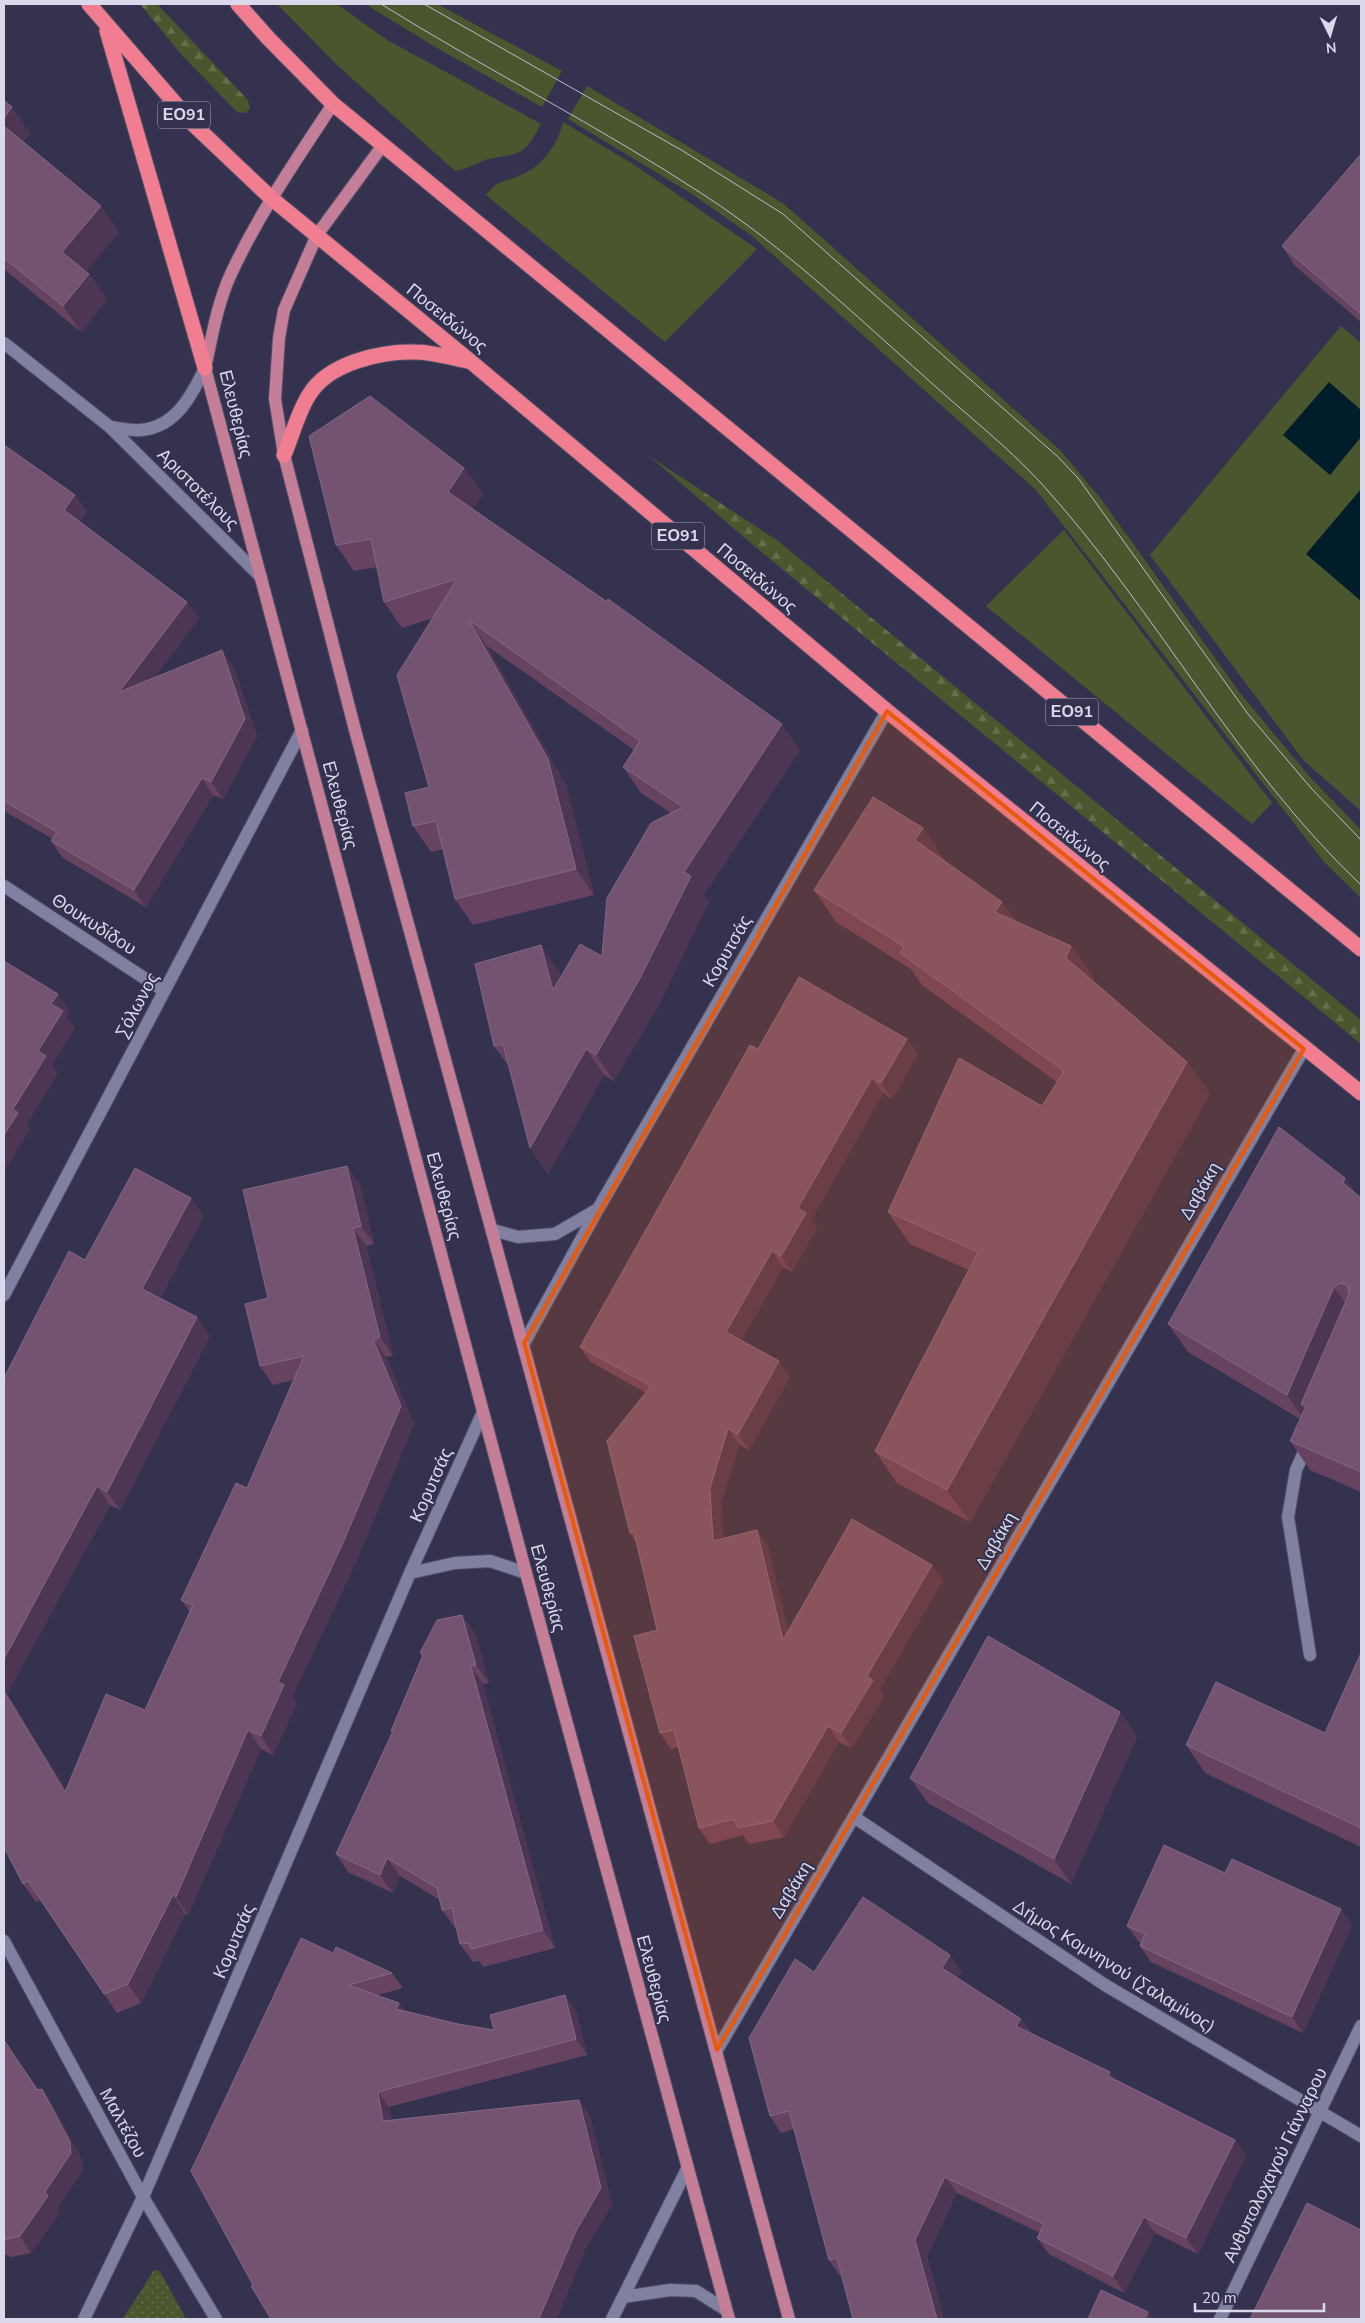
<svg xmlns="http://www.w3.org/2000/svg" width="1365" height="2323" viewBox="0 0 1365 2323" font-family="'Nunito Sans',sans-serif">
<defs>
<pattern id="forest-firs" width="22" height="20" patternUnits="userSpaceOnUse" patternTransform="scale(1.25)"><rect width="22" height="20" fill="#4a572e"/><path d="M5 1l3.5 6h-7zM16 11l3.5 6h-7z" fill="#646f4c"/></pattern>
<pattern id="park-dots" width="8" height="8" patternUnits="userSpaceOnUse" patternTransform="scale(1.25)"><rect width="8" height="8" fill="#4a572e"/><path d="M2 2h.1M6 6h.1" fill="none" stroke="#646f4c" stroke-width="1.8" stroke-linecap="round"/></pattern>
</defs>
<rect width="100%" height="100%" fill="#34324f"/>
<path fill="#4a572e" d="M 277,4 L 337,4 L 387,40 L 541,124 C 524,156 521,153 489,159 C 477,162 469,169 455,171 L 337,65 Z
M 365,4 L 437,4 L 562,71 L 542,107 L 437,48 Z
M 587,86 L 784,204 L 1061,451 L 1101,499 L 1240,693 L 1310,777 L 1361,830 L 1361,898 L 1324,862 L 1036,490 L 752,236 L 692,194 L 568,119 Z
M 563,122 L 636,166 L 757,249 L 665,342 L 486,195 C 501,177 502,184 521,175 C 543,166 558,144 563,122 Z
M 1341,326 L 1361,343 L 1361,811 L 1304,761 L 1150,555 Z
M 1064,530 L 1272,803 L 1252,824 L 986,606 Z"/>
<path fill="url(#forest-firs)" d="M 140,4 L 157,4 L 248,100 L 250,109 L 245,113 L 237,112 L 180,53 Z
M 649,456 L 778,541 L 1361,1020 L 1361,1044 L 765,555 Z"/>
<path fill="url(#park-dots)" d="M 154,2270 L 160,2271 L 186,2319 L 123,2319 Z"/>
<path fill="#011d2a" d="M 1329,382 L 1361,410 L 1361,437 L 1330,475 L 1283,435 Z
M 1361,489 L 1361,601 L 1306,554 Z"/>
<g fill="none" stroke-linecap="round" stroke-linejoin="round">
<defs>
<path id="minor" d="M 4,343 L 110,427 L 261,577
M 110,427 C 120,428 131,431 141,430 C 176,427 192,395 205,368
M 4,886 L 164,991
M 493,1230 L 518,1237 L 555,1234 L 598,1209
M 4,1295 L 302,730
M 524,1343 L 598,1209 L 887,711
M 1308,1443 L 1296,1470 L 1288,1517 L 1310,1655
M 410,1573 L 455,1563 L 490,1561 L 526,1573
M 854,1817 L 1105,1985 L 1361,2136
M 4,1941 L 143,2197 L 216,2319
M 717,2050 L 1304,1049
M 623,2297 L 670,2290 L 696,2291 L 726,2310
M 84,2319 L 143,2197 L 410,1573 L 483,1412
M 612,2319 L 687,2169
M 1220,2319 L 1361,2026"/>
<path id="major" d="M 333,104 C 296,160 258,215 230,276 C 217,305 212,337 205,368 L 526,1573 L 729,2319
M 383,145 L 317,235 L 284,310 L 279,338 L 275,399 L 284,455 L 355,730 L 789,2319"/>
<path id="highway" d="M 89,4 L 193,124 L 271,198 L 470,361 L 887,711 L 1361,1093
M 238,4 L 269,39 L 333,104 L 1361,949
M 107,31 L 205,368
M 284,455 C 292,436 298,412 309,395 C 328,363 381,351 415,352 C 432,352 451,358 468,361"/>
</defs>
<use href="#minor" stroke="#514f67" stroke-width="14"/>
<use href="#major" stroke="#514f67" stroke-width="14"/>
<use href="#highway" stroke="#514f67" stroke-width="17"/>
<use href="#minor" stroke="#8080a1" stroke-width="12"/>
<use href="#major" stroke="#c47e97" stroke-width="12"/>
<use href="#highway" stroke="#f17d90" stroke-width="15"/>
<path stroke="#bcbbcf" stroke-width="1" d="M 381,4 C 487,70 599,126 704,195 C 784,247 854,314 926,378 C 962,411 1007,446 1040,482 C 1156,609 1236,767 1361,885
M 424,4 L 683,151 L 783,214 L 1057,456 L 1078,478 L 1248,714 L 1311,788 L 1361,840"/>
</g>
<path fill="#674362" d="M 4,100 L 30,133 L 23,142 L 119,232 L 86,271 L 89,274 L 107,300 L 81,332 L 4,269 Z
M 1361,154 L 1361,322 L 1295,266 L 1282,246 Z
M 4,445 L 75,495 L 87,512 L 80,521 L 199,618 L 154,678 L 234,667 L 257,736 L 223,799 L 213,795 L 146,907 L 63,858 L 51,841 L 53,839 L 4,811 Z
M 464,468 L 483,494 L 472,509 L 800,750 L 704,895 L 709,902 L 658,1006 L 614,1081 L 604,1075 L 548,1174 L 530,1148 L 510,1068 L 494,1046 L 559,971 L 561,978 L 602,956 L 671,813 L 641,793 L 623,767 L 634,750 L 487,646 L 566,785 L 594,895 L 473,925 L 455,899 L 443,849 L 431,852 L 413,826 L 429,787 L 433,618 L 402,628 L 384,602 L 377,567 L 354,571 L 336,545 Z
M 923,828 L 945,860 L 945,861 L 1002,902 L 1016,921 L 1071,946 L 1094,978 L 1093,981 L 1187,1062 L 1210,1094 L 970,1522 L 897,1483 L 875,1451 L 969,1270 L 910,1244 L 888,1212 L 1042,1106 L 1057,1082 L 922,985 L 911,969 L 836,922 L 814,890 Z
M 907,1039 L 918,1054 L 892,1099 L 883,1093 L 811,1220 L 817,1228 L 792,1272 L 783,1267 L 741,1341 L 779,1361 L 790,1377 L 749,1450 L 739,1445 L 721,1503 L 723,1538 L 768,1546 L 788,1631 L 943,1580 L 880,1689 L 884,1696 L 852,1748 L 839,1742 L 784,1837 L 749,1844 L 743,1835 L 710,1844 L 699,1828 L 679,1747 L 671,1749 L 660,1733 L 657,1630 L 636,1542 L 630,1533 L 646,1393 L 591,1362 L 580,1347 L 758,1049 Z
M 1345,1178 L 1356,1194 L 1361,1198 L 1361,1492 L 1310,1470 L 1290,1441 L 1300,1419 L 1188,1352 L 1168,1324 Z
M 360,1184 L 374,1244 L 366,1246 L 393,1356 L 386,1357 L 414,1424 L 356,1562 L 292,1697 L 297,1703 L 273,1755 L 261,1749 L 188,1915 L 185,1914 L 141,2003 L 117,2013 L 40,1900 L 36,1902 L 23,1884 L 4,1847 L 4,1378 L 85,1260 L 204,1216 L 160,1298 L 210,1336 L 120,1510 L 110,1505 L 7,1694 L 66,1790 L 145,1710 L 190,1612 L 181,1600 L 247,1488 L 293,1380 L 273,1385 L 260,1366 L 268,1298 Z
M 475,1633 L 489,1683 L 483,1684 L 555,1948 L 483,1967 L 479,1961 L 473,1962 L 460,1944 L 456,1928 L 455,1928 L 442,1910 L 440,1900 L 400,1876 L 393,1893 L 348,1872 L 336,1854 L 392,1733 L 391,1731 L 422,1656 L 420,1653 Z
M 1361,1653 L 1361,1847 L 1205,1773 L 1186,1745 L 1325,1733 Z
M 1120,1712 L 1137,1737 L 1071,1884 L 928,1803 L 910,1778 Z
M 1225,1873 L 1341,1909 L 1352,1925 L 1303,2033 L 1151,1962 L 1140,1946 L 1141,1943 L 1139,1942 L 1127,1926 Z
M 333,1953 L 392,1973 L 403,1988 L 378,1995 L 399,2003 L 404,2011 L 458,2024 L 494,2030 L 576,2011 L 587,2055 L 389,2107 L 391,2120 L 579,2100 L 590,2116 L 612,2204 L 587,2246 L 253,2285 Z
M 814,1972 L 962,1972 L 958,1978 L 1021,2019 L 1031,2033 L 1114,2079 L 1235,2140 L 1246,2156 L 1198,2254 L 1155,2233 L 1124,2293 L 1049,2254 L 1037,2238 L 1040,2233 L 957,2193 L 927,2256 L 944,2319 L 853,2319 L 842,2276 L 841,2277 L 829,2260 L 794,2129 L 781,2133 L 770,2116 Z
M 4,2040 L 38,2089 L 53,2106 L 81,2158 L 83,2170 L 57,2208 L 60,2212 L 31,2253 L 11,2257 L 4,2254 Z"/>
<path fill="#4d3654" d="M 12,107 L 30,133 L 17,149 L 4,129 L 4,118 Z
M 101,206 L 119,232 L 80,278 L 62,252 Z
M 89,274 L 107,300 L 81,332 L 63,306 Z
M 464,468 L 483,494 L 466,518 L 448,492 Z
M 75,495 L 87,512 L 76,527 L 64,510 Z
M 187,602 L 199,618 L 131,709 L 119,692 Z
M 469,620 L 487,646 L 566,785 L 594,895 L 576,869 Z
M 222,650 L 234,667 L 257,736 L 223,799 L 211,782 Z
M 782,724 L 800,750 L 704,895 L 709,902 L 658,1006 L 614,1081 L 596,1055 L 684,872 Z
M 202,778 L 213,795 L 146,907 L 134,890 Z
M 923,828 L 945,860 L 938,873 L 915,840 Z
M 1002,902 L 1025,934 L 995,912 Z
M 541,945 L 559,971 L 572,1016 L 553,990 Z
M 1071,946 L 1094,978 L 1088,990 L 1066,958 Z
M 58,994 L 70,1011 L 66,1016 L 75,1028 L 52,1065 L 58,1073 L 27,1125 L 30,1130 L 4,1172 L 4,1135 L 13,1109 L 38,1051 L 51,1004 Z
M 907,1039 L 918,1054 L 892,1099 L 881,1083 Z
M 586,1049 L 604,1075 L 548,1174 L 530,1148 Z
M 1187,1062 L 1210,1094 L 970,1522 L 947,1490 Z
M 872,1078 L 883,1093 L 811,1220 L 817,1228 L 792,1272 L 781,1256 L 798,1208 Z
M 347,1166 L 360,1184 L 374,1244 L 361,1226 Z
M 1345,1178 L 1361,1201 L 1343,1183 Z
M 191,1198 L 204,1216 L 155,1307 L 142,1289 Z
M 353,1228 L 366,1246 L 393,1356 L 380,1337 Z
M 772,1251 L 783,1267 L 737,1348 L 726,1332 Z
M 1334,1287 L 1354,1316 L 1306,1406 L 1301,1404 L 1310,1416 L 1307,1424 L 1287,1395 Z
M 197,1317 L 210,1336 L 120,1510 L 107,1492 Z
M 373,1339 L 386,1357 L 414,1424 L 356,1562 L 292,1697 L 297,1703 L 273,1755 L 261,1736 Z
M 779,1361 L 790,1377 L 749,1450 L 738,1434 Z
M 728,1429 L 739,1445 L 721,1503 L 724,1556 L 713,1541 L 710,1488 Z
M 97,1486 L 110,1505 L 7,1694 L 78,1810 L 65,1792 L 4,1691 L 4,1659 Z
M 757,1530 L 768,1546 L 794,1656 L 783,1640 Z
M 932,1565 L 943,1580 L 880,1689 L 884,1696 L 852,1748 L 841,1733 L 867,1676 Z
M 462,1615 L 475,1633 L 489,1683 L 476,1665 Z
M 471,1666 L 483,1684 L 555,1948 L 543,1930 Z
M 1120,1712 L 1137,1737 L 1071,1884 L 1054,1859 Z
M 828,1726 L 839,1742 L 784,1837 L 773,1821 Z
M 248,1730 L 261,1749 L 188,1915 L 176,1897 Z
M 387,1858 L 400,1876 L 393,1893 L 380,1875 Z
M 173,1895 L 185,1914 L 141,2003 L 128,1984 Z
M 1341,1909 L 1352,1925 L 1303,2033 L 1292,2017 Z
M 950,1955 L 962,1972 L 953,1984 L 942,1968 Z
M 565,1995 L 576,2011 L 587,2055 L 576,2039 Z
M 399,2003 L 410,2019 L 396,2009 Z
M 1021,2019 L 1032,2036 L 1016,2026 Z
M 1110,2072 L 1121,2089 L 1108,2076 Z
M 42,2089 L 53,2106 L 81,2158 L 83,2170 L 57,2208 L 60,2212 L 31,2253 L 20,2236 L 45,2192 Z
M 378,2092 L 389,2107 L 394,2137 L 383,2121 Z
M 579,2100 L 590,2116 L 612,2204 L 587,2246 L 557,2319 L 539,2319 Z
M 1235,2140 L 1246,2156 L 1198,2254 L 1186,2238 Z
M 945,2177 L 957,2193 L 927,2256 L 944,2319 L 937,2319 L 915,2240 Z
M 1144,2217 L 1155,2233 L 1124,2293 L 1113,2276 Z
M 1148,2312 L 1154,2319 L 1145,2319 Z"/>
<path fill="#735371" stroke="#836884" d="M 4,100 L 12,107 L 4,118 Z
M 4,126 L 101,206 L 62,252 L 89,274 L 63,306 L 4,258 Z
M 1361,154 L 1361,314 L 1282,246 Z
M 370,396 L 464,468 L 448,492 L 606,601 L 608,599 L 782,724 L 684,872 L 691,876 L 639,980 L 596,1055 L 586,1049 L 530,1148 L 503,1044 L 494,1046 L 475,964 L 541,945 L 553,990 L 580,944 L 602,956 L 607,898 L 651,823 L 683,807 L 623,767 L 640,741 L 469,620 L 548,759 L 576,869 L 455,899 L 436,821 L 413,826 L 405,793 L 429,787 L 397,675 L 457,579 L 384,602 L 371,539 L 336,545 L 309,436 Z
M 4,445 L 75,495 L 64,510 L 187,602 L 119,692 L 222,650 L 245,719 L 211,782 L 202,778 L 134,890 L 51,841 L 57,832 L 4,801 Z
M 873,797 L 923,828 L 915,840 L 1002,902 L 995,912 L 1071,946 L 1066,958 L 1187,1062 L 947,1490 L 875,1451 L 978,1252 L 888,1212 L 959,1058 L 1042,1106 L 1064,1071 L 900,953 L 904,947 L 814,890 Z
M 4,961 L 58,994 L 51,1004 L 63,1011 L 38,1051 L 46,1056 L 13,1109 L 18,1113 L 4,1135 Z
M 799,977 L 907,1039 L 881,1083 L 872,1078 L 798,1208 L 806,1213 L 781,1256 L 772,1251 L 726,1332 L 779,1361 L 738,1434 L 728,1429 L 710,1488 L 713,1541 L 757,1530 L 783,1640 L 852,1519 L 932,1565 L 867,1676 L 873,1680 L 841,1733 L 828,1726 L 773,1821 L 738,1828 L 734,1819 L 699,1828 L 674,1730 L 660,1733 L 634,1636 L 657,1630 L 634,1532 L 630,1533 L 607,1441 L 651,1386 L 580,1347 L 750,1045 L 758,1049 Z
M 1279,1127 L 1345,1178 L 1343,1183 L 1361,1198 L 1361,1472 L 1290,1441 L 1306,1406 L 1301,1404 L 1349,1294 L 1347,1285 L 1340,1283 L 1334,1287 L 1287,1395 L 1168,1324 Z
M 347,1166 L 361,1226 L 353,1228 L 380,1337 L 373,1339 L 401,1406 L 343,1543 L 278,1682 L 284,1685 L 261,1736 L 248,1730 L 176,1897 L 173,1895 L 128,1984 L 104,1994 L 28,1881 L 23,1884 L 4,1847 L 4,1691 L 65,1792 L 106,1694 L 145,1710 L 193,1605 L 181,1600 L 236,1483 L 247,1488 L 304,1356 L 260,1366 L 245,1304 L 268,1298 L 243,1190 Z
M 135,1168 L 191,1198 L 142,1289 L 197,1317 L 107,1492 L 97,1486 L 4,1659 L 4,1378 L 69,1251 L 85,1260 Z
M 462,1615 L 476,1665 L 471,1666 L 543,1930 L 471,1949 L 469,1943 L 460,1944 L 452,1908 L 442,1910 L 437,1888 L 387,1858 L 380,1875 L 336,1854 L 393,1731 L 391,1731 L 423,1655 L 420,1653 L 437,1620 Z
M 988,1636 L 1120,1712 L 1054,1859 L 910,1778 Z
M 1361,1653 L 1361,1828 L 1186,1745 L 1216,1682 L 1325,1733 Z
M 1164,1845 L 1225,1873 L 1232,1859 L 1341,1909 L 1292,2017 L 1140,1946 L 1145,1934 L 1127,1926 Z
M 863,1897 L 950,1955 L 942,1968 L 1021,2019 L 1016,2026 L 1110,2072 L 1108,2076 L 1235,2140 L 1186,2238 L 1144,2217 L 1113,2276 L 1037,2238 L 1044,2224 L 945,2177 L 915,2240 L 937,2319 L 853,2319 L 837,2258 L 829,2260 L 789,2111 L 770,2116 L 749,2038 L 795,1959 L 814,1972 Z
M 301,1938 L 333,1953 L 336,1947 L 392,1973 L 348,1985 L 399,2003 L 396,2009 L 458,2024 L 494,2030 L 490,2015 L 565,1995 L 576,2039 L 378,2092 L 383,2121 L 579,2100 L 601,2188 L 576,2231 L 539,2319 L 271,2319 L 251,2286 L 253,2285 L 191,2171 Z
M 4,2040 L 37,2090 L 42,2089 L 70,2142 L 71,2153 L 45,2192 L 48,2196 L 20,2236 L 4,2240 Z
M 1307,2203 L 1361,2230 L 1361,2319 L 1250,2319 Z
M 1101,2290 L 1148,2312 L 1145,2319 L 1088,2319 Z"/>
<path fill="#e8590c" fill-opacity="0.2" stroke="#e8590c" stroke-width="4" stroke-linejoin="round" d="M 887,711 L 1304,1049 L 717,2050 L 524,1343 Z"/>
<g text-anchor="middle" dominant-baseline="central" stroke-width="4" stroke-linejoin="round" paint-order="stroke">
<g fill="#34324f" stroke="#a8a7bc" stroke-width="1">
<rect x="158" y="101.5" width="52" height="27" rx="4"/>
<rect x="652" y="522.5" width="52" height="27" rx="4"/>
<rect x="1046" y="698.5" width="52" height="27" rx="4"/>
</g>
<g font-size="16" font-weight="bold" fill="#d9d9eb">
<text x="184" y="115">ΕΟ91</text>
<text x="678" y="536">ΕΟ91</text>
<text x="1072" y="712">ΕΟ91</text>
</g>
<g font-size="18" fill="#d9d9eb" stroke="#34324f">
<text transform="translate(447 318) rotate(39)">Ποσειδώνος</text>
<text transform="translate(236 414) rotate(76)">Ελευθερίας</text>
<text transform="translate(198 489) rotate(45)">Αριστοτέλους</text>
<text transform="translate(757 578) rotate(40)">Ποσειδώνος</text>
<text transform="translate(340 805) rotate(75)">Ελευθερίας</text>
<text transform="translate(1070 836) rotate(39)">Ποσειδώνος</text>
<text transform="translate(94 924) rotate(33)">Θουκυδίδου</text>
<text transform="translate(727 951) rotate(-60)">Κορυτσάς</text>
<text transform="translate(137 1005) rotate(-62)">Σόλωνος</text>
<text transform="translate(1200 1191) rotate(-60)">Δαβάκη</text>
<text transform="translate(444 1196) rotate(75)">Ελευθερίας</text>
<text transform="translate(431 1485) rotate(-66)">Κορυτσάς</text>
<text transform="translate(996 1541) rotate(-60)">Δαβάκη</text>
<text transform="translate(548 1588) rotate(75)">Ελευθερίας</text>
<text transform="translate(791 1890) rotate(-59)">Δαβάκη</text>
<text transform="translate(234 1941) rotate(-67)">Κορυτσάς</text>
<text transform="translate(1114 1966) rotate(32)">Δήμος Κομνηνού (Σαλαμίνος)</text>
<text transform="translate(654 1979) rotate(75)">Ελευθερίας</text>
<text transform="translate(123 2123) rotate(61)">Μαλτέζου</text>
<text transform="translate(1275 2165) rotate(-64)">Ανθυπολοχαγού Γιάνναρου</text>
</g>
</g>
<rect width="1365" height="2323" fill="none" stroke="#d9d9eb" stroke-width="10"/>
<g transform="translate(1330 35) rotate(175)" stroke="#34324f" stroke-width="4" paint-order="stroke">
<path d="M0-4L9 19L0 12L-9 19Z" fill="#d9d9eb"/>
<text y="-8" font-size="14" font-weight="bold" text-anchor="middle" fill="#d9d9eb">N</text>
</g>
<path d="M1195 2303v8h129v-8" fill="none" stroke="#d9d9eb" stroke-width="2.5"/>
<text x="1202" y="2303" font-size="15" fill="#d9d9eb" stroke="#34324f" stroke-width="4" paint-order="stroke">20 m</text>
</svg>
